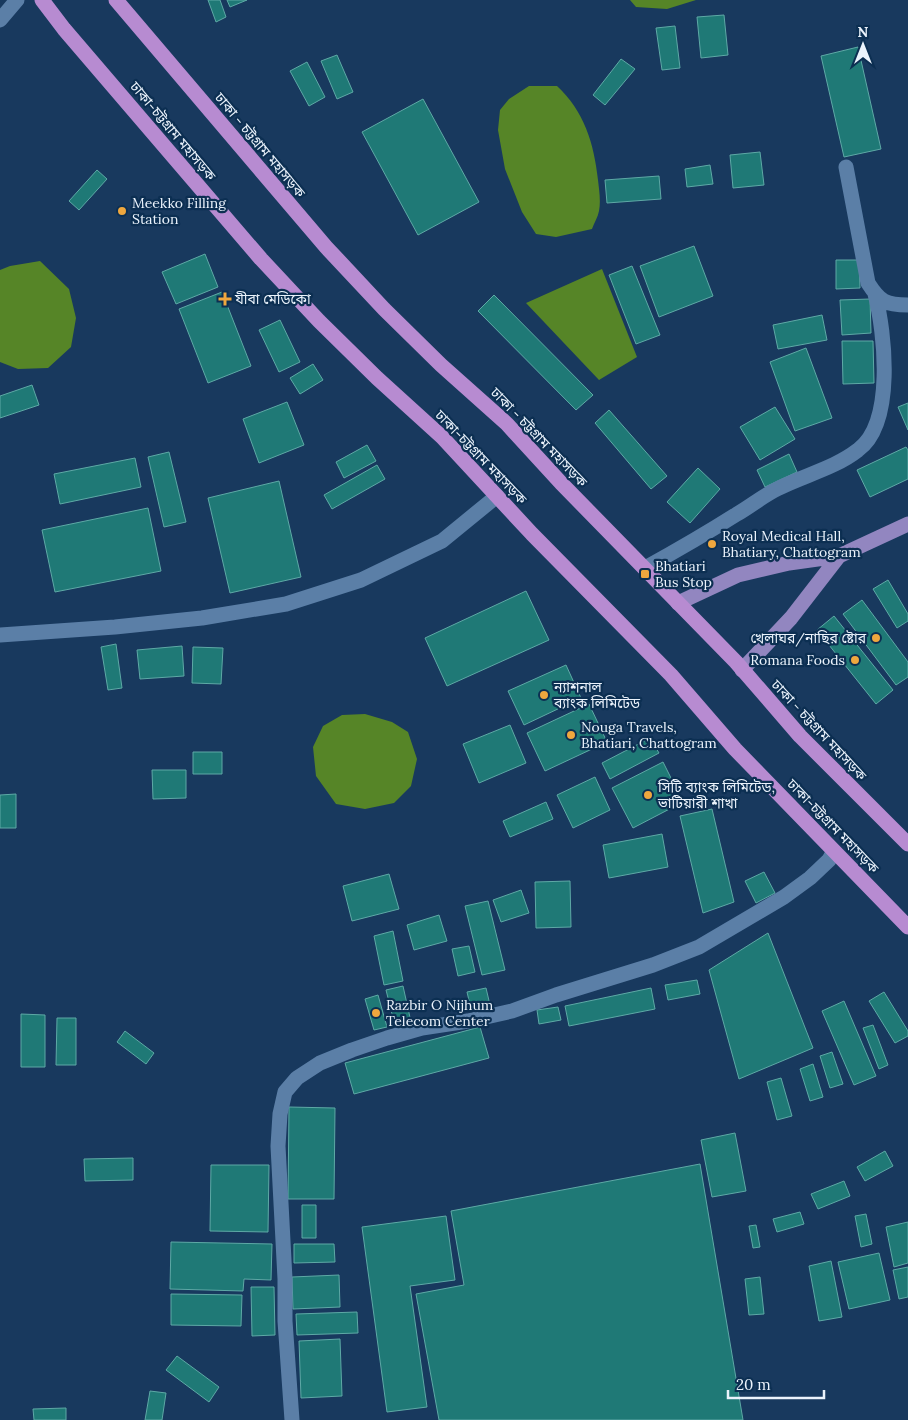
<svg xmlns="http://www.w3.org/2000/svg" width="908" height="1420" viewBox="0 0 908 1420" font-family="Lora,'Noto Sans Bengali',serif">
<rect width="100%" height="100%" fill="#18395e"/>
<path fill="#568527" d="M 630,0 L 696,0 L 667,9 L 636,7 Z
M 529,86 L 557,86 C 584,111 594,143 598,180 C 599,189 601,201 599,211 C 598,217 594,223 592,229 L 556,237 L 536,234 L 522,212 L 505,169 L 498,130 L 500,110 L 509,99 Z
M 40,261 L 69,289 L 76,318 L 71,347 L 48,368 L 18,369 L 0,362 L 0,270 L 10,266 Z
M 602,269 L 637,357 L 599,380 L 526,303 Z
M 365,714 L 392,722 L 408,732 L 417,759 L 411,786 L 394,803 L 365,809 L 336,804 L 316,776 L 313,747 L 323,726 L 342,715 Z"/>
<path fill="#1f7976" stroke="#5ea9a6" d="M 208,0 L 220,0 L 226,17 L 216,22 Z
M 227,0 L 247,0 L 230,7 Z
M 724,15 L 728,55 L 701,58 L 697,17 Z
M 675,26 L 680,68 L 662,70 L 656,28 Z
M 858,47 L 881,149 L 844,157 L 821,56 Z
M 337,55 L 353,92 L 337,99 L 321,61 Z
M 621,59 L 635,69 L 605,105 L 593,95 Z
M 307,62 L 325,97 L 309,106 L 290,71 Z
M 423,99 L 479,202 L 418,235 L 362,132 Z
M 760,152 L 764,185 L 733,188 L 730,155 Z
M 710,165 L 713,184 L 687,187 L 685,169 Z
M 97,170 L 107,179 L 79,210 L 69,201 Z
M 659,176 L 661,199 L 607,203 L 605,180 Z
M 694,246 L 713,296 L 659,317 L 640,266 Z
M 205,254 L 218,287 L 176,304 L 162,272 Z
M 836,260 L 859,260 L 860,288 L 836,289 Z
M 632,266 L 660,335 L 636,344 L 609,275 Z
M 222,292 L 251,366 L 208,383 L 179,309 Z
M 494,295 L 593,395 L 576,410 L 478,311 Z
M 870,299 L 871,333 L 842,335 L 840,300 Z
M 822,315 L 827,340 L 778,349 L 773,325 Z
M 280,320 L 300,362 L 279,372 L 259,330 Z
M 842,341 L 873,341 L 874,383 L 843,384 Z
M 806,348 L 832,418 L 795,431 L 770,362 Z
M 313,364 L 323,380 L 300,394 L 290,378 Z
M 32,385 L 39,405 L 0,418 L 0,396 Z
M 287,402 L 304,445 L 259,463 L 243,419 Z
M 908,403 L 908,430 L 898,407 Z
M 775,407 L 795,439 L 760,460 L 740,427 Z
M 609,410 L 667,476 L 651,489 L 595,423 Z
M 367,445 L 376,461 L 344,478 L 336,462 Z
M 906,447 L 908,450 L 908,479 L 870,497 L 857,470 Z
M 169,452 L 186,522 L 164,527 L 148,457 Z
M 789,454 L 797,472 L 765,487 L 757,470 Z
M 135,458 L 141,487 L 60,504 L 54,474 Z
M 377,465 L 385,479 L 332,509 L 324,495 Z
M 698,468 L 720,489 L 690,523 L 667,502 Z
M 279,481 L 301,577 L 230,593 L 208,498 Z
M 148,508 L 161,571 L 55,592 L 42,530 Z
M 888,580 L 908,614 L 908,621 L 897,628 L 873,589 Z
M 526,591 L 549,640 L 447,686 L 425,638 Z
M 862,600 L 908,662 L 908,677 L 896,685 L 843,614 Z
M 834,616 L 893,690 L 876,704 L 817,630 Z
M 116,644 L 122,688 L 108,690 L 101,647 Z
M 182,646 L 184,676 L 140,679 L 137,650 Z
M 193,647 L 223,648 L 221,684 L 192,683 Z
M 566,665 L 581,698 L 524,725 L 508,691 Z
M 589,704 L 607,742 L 545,771 L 527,733 Z
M 510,725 L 526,763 L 479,783 L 463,744 Z
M 650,738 L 659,753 L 610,779 L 602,763 Z
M 193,752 L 222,752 L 222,774 L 193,774 Z
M 663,762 L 683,802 L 633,828 L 612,788 Z
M 152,770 L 186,770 L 186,798 L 153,799 Z
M 595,777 L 610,810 L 573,828 L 557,795 Z
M 16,794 L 16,828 L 0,828 L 0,795 Z
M 546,802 L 553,819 L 510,837 L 503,821 Z
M 712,809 L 734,902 L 703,913 L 680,816 Z
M 662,834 L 668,867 L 609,878 L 603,845 Z
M 764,872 L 775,893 L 756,903 L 745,881 Z
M 389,874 L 399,909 L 352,921 L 343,886 Z
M 570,881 L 571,927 L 536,928 L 535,882 Z
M 521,890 L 529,913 L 501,922 L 493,900 Z
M 488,901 L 505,970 L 482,975 L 465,906 Z
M 439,915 L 447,941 L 414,950 L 407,925 Z
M 393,931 L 403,981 L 384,985 L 374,936 Z
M 768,933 L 813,1048 L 739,1079 L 709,970 Z
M 469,946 L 475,972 L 458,976 L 452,949 Z
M 697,980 L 700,994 L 668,1000 L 665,985 Z
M 403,986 L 411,1022 L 395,1026 L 386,990 Z
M 486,988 L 490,1005 L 471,1009 L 467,992 Z
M 651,988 L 655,1009 L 569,1026 L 565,1006 Z
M 884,992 L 908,1031 L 908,1036 L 895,1043 L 869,1001 Z
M 378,995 L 387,1027 L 374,1030 L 365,999 Z
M 844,1001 L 876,1076 L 854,1085 L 822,1011 Z
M 558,1007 L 561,1020 L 539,1024 L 537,1010 Z
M 21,1014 L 45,1015 L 45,1067 L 21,1067 Z
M 57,1018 L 76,1018 L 76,1065 L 56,1065 Z
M 873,1025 L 888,1065 L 879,1069 L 863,1028 Z
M 480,1027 L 489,1058 L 354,1094 L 345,1063 Z
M 125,1031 L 154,1053 L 146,1064 L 117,1042 Z
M 832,1052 L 843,1084 L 830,1088 L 820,1056 Z
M 813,1064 L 823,1097 L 810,1101 L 800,1069 Z
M 781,1078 L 792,1116 L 777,1120 L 767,1082 Z
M 289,1107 L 335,1108 L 334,1199 L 288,1199 Z
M 735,1133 L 746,1191 L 712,1197 L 701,1140 Z
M 885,1151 L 893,1166 L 865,1181 L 857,1167 Z
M 133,1158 L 133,1180 L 85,1181 L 84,1159 Z
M 700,1164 L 743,1420 L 439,1420 L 416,1294 L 464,1285 L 451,1211 Z
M 211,1165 L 269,1165 L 268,1232 L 210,1231 Z
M 844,1181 L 850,1196 L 818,1209 L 811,1194 Z
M 302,1205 L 316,1205 L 316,1238 L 302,1238 Z
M 800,1212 L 804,1224 L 777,1232 L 773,1219 Z
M 866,1214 L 872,1244 L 861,1247 L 855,1216 Z
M 446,1216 L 455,1280 L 410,1286 L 427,1407 L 387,1412 L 362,1227 Z
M 908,1222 L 908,1263 L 894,1267 L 886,1227 Z
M 756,1225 L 760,1247 L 753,1248 L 749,1226 Z
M 171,1242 L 272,1244 L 271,1280 L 244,1279 L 243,1291 L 170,1289 Z
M 294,1244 L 334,1244 L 335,1262 L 294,1263 Z
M 879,1253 L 890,1300 L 849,1309 L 838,1262 Z
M 831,1261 L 842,1317 L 819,1321 L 809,1266 Z
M 908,1267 L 908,1297 L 899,1299 L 893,1270 Z
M 339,1275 L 340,1307 L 293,1309 L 292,1277 Z
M 760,1277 L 764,1314 L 749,1315 L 745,1279 Z
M 251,1287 L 274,1287 L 275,1335 L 252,1336 Z
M 171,1294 L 242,1295 L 241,1326 L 171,1325 Z
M 357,1312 L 358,1333 L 297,1335 L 296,1314 Z
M 340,1339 L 342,1396 L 301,1398 L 299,1341 Z
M 177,1356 L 219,1387 L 209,1402 L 166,1370 Z
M 150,1391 L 166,1393 L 162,1420 L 145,1420 Z
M 66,1408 L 66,1420 L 34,1420 L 33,1409 Z"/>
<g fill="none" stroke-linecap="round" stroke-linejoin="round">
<path stroke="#5b7fa7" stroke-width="15" d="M 0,20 L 17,0
M 846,167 L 868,283 C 880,302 886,305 908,305
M 645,568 C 676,551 707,533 737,514 C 751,506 764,495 779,488 C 805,475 835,468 858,450 C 895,423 885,333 875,294
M 0,635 L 115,627 L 202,618 L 286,604 L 361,580 L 442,541 L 497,496
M 292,1420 L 285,1321 L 285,1279 L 278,1146 L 280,1114 L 285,1092 L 297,1078 L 320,1063 L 352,1050 L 387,1038 L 422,1028 L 468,1021 L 512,1011 L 556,995 L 653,965 L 699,947 L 784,897 L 810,878 L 829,860 L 834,851"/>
<path stroke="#9286c0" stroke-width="15" d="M 678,603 L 738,575 L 789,563 L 839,556 L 908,524
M 742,670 L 791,618 L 839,556"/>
<path stroke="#b78bd1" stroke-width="15" d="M 42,0 L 64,29 L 261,259 L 319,321 L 377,378 L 442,437 L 532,534 L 671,675 L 735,749 L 908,927
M 116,0 L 326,247 L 384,309 L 441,365 L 507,424 L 561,483 L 736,662 L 800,736 L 908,844"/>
</g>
<g fill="#efa73e" stroke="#0c2f52" stroke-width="2">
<circle cx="122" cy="211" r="5"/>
<path d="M222.5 291.5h5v5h5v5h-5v5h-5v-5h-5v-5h5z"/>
<circle cx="712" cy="544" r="5"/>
<rect x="640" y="569" width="10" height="10" rx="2.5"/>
<circle cx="876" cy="638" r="5"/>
<circle cx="855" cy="660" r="5"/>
<circle cx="544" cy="695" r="5"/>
<circle cx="571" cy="735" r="5"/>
<circle cx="648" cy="795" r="5"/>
<circle cx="376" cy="1013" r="5"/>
</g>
<g text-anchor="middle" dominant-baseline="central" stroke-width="4.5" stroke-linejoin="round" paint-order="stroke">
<g font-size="14" fill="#ebf3fc" stroke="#0c2f52">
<text transform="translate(173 131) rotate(50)">ঢাকা-চট্টগ্রাম মহাসড়ক</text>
<text transform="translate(260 145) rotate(50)">ঢাকা - চট্টগ্রাম মহাসড়ক</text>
<text transform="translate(539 437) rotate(46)">ঢাকা - চট্টগ্রাম মহাসড়ক</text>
<text transform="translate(481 457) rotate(46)">ঢাকা-চট্টগ্রাম মহাসড়ক</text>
<text transform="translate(819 730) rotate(47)">ঢাকা - চট্টগ্রাম মহাসড়ক</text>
<text transform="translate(833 826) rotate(46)">ঢাকা-চট্টগ্রাম মহাসড়ক</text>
</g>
<g font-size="14" fill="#ebf3fc" stroke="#0c2f52" text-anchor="start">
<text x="132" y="203">Meekko Filling<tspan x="132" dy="16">Station</tspan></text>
<text x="235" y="299">যীবা মেডিকো</text>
<text x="722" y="536">Royal Medical Hall,<tspan x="722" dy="16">Bhatiary, Chattogram</tspan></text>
<text x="655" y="566">Bhatiari<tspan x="655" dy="16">Bus Stop</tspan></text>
<text x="866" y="638" text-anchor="end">খেলাঘর/নাছির ষ্টোর</text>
<text x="845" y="660" text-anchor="end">Romana Foods</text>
<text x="554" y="687">ন্যাশনাল<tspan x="554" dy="16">ব্যাংক লিমিটেড</tspan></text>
<text x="581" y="727">Nouga Travels,<tspan x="581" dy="16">Bhatiari, Chattogram</tspan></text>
<text x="658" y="787">সিটি ব্যাংক লিমিটেড,<tspan x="658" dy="16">ভাটিয়ারী শাখা</tspan></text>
<text x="386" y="1005">Razbir O Nijhum<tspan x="386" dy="16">Telecom Center</tspan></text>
</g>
</g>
<g transform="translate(863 45)" stroke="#0c2f52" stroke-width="4" paint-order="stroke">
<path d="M0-4L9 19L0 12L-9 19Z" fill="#ebf3fc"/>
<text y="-8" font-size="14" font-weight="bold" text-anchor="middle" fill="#ebf3fc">N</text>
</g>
<path d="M728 1390v8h96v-8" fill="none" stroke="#ebf3fc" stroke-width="2.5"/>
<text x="736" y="1390" font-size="15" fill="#ebf3fc" stroke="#0c2f52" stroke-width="4" paint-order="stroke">20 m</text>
</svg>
